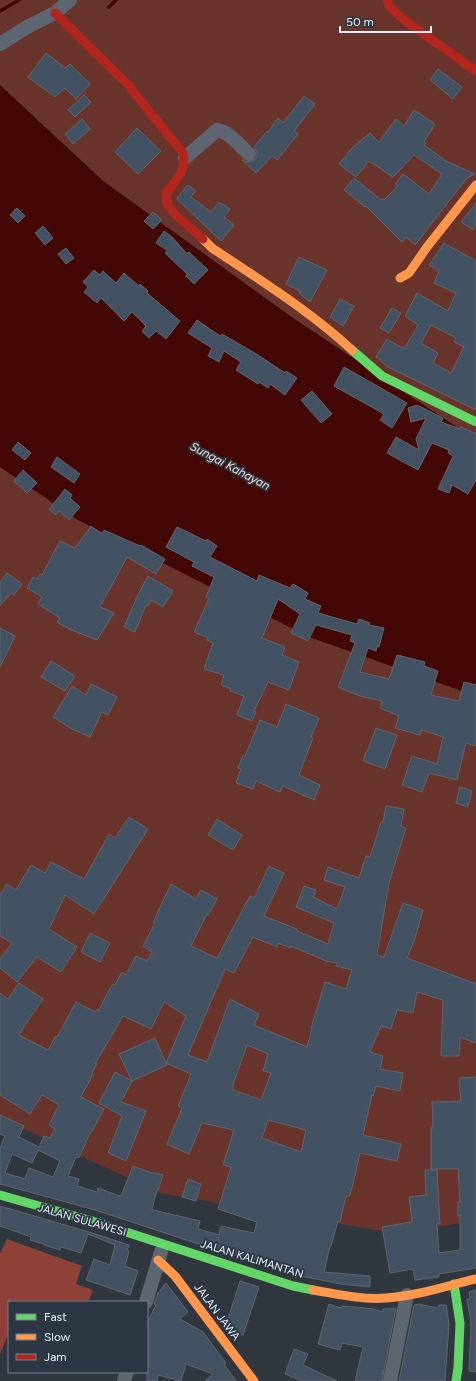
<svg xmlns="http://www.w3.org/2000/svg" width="476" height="1381" viewBox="0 0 476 1381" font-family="Figtree,sans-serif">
<rect width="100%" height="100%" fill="#31373e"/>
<path fill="#69342c" d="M 0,0 L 476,0 L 476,440 L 293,318 L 103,181 L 0,85 Z
M 0,467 L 78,520 L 476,696 L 476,1221 L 394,1233 L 160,1193 L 0,1118 Z"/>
<path fill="#8f4137" d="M 7,1239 L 82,1266 L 76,1284 L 93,1290 L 88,1302 L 9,1302 L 9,1332 L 0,1354 L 0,1254 Z"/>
<path fill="#430706" d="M 0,85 L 103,181 L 293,318 L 476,440 L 476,696 L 309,637 L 78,520 L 0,467 Z"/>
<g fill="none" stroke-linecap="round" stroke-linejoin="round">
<path stroke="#430706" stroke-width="3.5" d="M 109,7 L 116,0
M 0,11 L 19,0"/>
</g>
<path fill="#435262" stroke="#61666c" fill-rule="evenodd" d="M 46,53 L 65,68 L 70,64 L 90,84 L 76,99 L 65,88 L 55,97 L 28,77 Z
M 438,69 L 462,87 L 453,99 L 430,80 Z
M 84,95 L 91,102 L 75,117 L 68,110 Z
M 304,96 L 315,104 L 294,131 L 298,134 L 277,160 L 272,156 L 256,173 L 242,160 L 247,162 L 255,160 L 257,156 L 257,152 L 254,147 L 267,131 L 268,132 L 278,118 L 283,123 Z
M 414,110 L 435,124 L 424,142 L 426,143 L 424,145 L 446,161 L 475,174 L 467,178 L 415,245 L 406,237 L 402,242 L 366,206 L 365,207 L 344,190 L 354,178 L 381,200 L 383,199 L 384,200 L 398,186 L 395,184 L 403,174 L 429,194 L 442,174 L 414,155 L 393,177 L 369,161 L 356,177 L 339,164 L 352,148 L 370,133 L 379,142 L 396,119 L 404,126 Z
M 82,119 L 90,129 L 73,144 L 65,134 Z
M 137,128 L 161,151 L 138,174 L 115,152 Z
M 188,185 L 196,191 L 191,197 L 211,212 L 219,202 L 230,209 L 224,217 L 234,225 L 221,241 L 178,200 L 177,198 Z
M 476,203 L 476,224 L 473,230 L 461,222 Z
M 17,208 L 25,216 L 18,223 L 10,215 Z
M 153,212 L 162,220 L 153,229 L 144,221 Z
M 43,226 L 53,238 L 45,245 L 35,233 Z
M 164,231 L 172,237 L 187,254 L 189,252 L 208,270 L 194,284 L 186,276 L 187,274 L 165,253 L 168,251 L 156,243 Z
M 444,243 L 476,261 L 476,410 L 388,367 L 376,357 L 387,339 L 402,348 L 403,347 L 405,348 L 418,325 L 405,316 L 417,293 L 448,311 L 456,293 L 434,283 L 439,271 L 429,265 ZM 431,325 L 456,338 L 454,342 L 464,347 L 451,373 L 433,363 L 438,353 L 421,343 Z
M 66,248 L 74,258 L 66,264 L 58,254 Z
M 299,257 L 327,270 L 310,302 L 299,293 L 300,291 L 286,284 Z
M 94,270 L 100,275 L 103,271 L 116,283 L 124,273 L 139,286 L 140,284 L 148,291 L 147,293 L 180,321 L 166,339 L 156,331 L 149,338 L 142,331 L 146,326 L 132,312 L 124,321 L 101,298 L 97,303 L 84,292 L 88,287 L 83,282 Z
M 340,299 L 354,306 L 343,326 L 330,317 Z
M 392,308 L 401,313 L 389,333 L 380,328 Z
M 197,320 L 220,336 L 222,334 L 258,355 L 285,373 L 286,371 L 297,378 L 285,395 L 270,384 L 268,388 L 259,382 L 258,384 L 236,370 L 241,362 L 224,351 L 219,362 L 208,356 L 212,348 L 188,333 Z
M 344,367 L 407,403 L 392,428 L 380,420 L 384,414 L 334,386 Z
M 312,391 L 332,414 L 321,423 L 301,400 Z
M 417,405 L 441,417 L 443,419 L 441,422 L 460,429 L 461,427 L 476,434 L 476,480 L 468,494 L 452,485 L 449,493 L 438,489 L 453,456 L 448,453 L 449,450 L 432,443 L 418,470 L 387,453 L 396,437 L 419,450 L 416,439 L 426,418 L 411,422 L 408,408 Z
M 18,442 L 31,453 L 25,460 L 12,450 Z
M 57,457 L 80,474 L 74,483 L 51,467 Z
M 23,470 L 37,483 L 27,493 L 14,481 Z
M 65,489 L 72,495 L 70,498 L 80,507 L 69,520 L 59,511 L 56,515 L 49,509 Z
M 91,526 L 102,534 L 104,530 L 140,546 L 141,545 L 165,559 L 156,574 L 127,557 L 100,607 L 114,613 L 97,640 L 69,629 L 57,622 L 60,618 L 38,604 L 42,597 L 27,588 L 33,577 L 37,579 L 40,574 L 42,575 L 60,541 L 75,548 Z
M 177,527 L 206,541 L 207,539 L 217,546 L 210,557 L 257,581 L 259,575 L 290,588 L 293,584 L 308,593 L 305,599 L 321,606 L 318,613 L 357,624 L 359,619 L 370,623 L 369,625 L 384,628 L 379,647 L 377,646 L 376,651 L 368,648 L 360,672 L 389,679 L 397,655 L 425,662 L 424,666 L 438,671 L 431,695 L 459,701 L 464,682 L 476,685 L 476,746 L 466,743 L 457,780 L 429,773 L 422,792 L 402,785 L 412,756 L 437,764 L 443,737 L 422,730 L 420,735 L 395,728 L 399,716 L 380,708 L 382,701 L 360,696 L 338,687 L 355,643 L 350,641 L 352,635 L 316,625 L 308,641 L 291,633 L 300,614 L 278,599 L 262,638 L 285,647 L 282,655 L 299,662 L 289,690 L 268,682 L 254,711 L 256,712 L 252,721 L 237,715 L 244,696 L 230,691 L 231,689 L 221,685 L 224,675 L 204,669 L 213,643 L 207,640 L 208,638 L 194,632 L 209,598 L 206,597 L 214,577 L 192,566 L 194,562 L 166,547 Z
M 7,573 L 22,584 L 14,595 L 11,593 L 0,606 L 0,582 Z
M 148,576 L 173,591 L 163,607 L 151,600 L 148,606 L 146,605 L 135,632 L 124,627 L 136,599 Z
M 0,628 L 15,636 L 0,667 Z
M 51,661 L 75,676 L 65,691 L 41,677 Z
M 91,684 L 117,697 L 108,715 L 102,712 L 90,737 L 72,729 L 53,717 L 72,686 L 86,695 Z
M 286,704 L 319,718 L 311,737 L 313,738 L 299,775 L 320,785 L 314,800 L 283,786 L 280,792 L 256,781 L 253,789 L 236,783 L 241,769 L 238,768 L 243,755 L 245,756 L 260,720 L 277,727 Z
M 376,728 L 397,735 L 385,769 L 363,761 L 366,752 L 367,752 Z
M 460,787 L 472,791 L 468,807 L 456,803 Z
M 386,806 L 404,809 L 401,827 L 406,828 L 389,883 L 377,955 L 384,957 L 403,903 L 423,910 L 414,941 L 407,958 L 476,984 L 476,1043 L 460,1037 L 459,1056 L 441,1056 L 443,1000 L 417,992 L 413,1013 L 397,1010 L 391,1029 L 381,1026 L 370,1052 L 383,1056 L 380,1069 L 403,1073 L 400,1091 L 376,1086 L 373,1096 L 372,1095 L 363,1135 L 401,1144 L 397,1161 L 360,1153 L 353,1184 L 349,1197 L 346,1196 L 340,1222 L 338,1221 L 331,1246 L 330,1246 L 324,1272 L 370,1276 L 370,1287 L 341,1284 L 296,1275 L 295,1275 L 296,1270 L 229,1254 L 95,1210 L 0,1184 L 0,1148 L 5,1136 L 0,1134 L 0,1115 L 24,1126 L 19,1137 L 39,1147 L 44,1136 L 50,1138 L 55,1129 L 49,1125 L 59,1105 L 42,1095 L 30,1114 L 0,1095 L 0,993 L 8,999 L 19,983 L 43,999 L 25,1025 L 19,1035 L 48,1050 L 56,1036 L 57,1037 L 76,1002 L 95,1012 L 98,1009 L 99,1010 L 108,992 L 113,984 L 115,985 L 122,972 L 126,975 L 136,956 L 147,961 L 152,952 L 143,946 L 155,923 L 153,922 L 171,884 L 196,899 L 201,890 L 217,899 L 208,915 L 207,914 L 191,946 L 217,958 L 250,896 L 254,898 L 269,866 L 284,873 L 264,916 L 297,929 L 297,931 L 328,944 L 334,923 L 296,907 L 304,886 L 316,890 L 313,897 L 337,909 L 345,887 L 324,880 L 328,867 L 359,878 L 366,856 L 370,857 L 381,822 L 383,822 ZM 253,937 L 277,947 L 278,943 L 291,948 L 291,946 L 326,961 L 337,963 L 336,966 L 352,970 L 346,989 L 325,982 L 311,1028 L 312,1028 L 307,1047 L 254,1025 L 259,1014 L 230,999 L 207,1062 L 188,1055 L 225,969 L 234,973 ZM 164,1002 L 186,1016 L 166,1063 L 191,1074 L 178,1106 L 182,1108 L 167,1144 L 189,1154 L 202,1123 L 234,1130 L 223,1165 L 231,1167 L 218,1209 L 257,1222 L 254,1233 L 221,1226 L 219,1235 L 198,1229 L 200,1221 L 153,1210 L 152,1209 L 157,1190 L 158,1190 L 163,1175 L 152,1172 L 152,1173 L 133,1166 L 121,1196 L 119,1195 L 119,1196 L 98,1188 L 97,1192 L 77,1186 L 79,1179 L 68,1176 L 76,1157 L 79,1158 L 90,1133 L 91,1133 L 104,1109 L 81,1097 L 93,1074 L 92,1073 L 97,1063 L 95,1064 L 123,1016 L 151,1029 ZM 247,1045 L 268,1054 L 263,1071 L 271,1073 L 261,1100 L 233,1090 L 233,1085 ZM 268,1120 L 306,1130 L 301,1152 L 262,1138 ZM 38,1150 L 60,1161 L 53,1177 L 29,1168 L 25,1179 L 5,1173 L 12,1154 L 32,1163 Z
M 129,817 L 148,829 L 94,914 L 65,895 L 49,929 L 77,947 L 61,972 L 37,957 L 17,982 L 0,968 L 0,959 L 12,943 L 0,936 L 0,895 L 7,884 L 16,890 L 31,865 L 45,873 L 51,862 L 84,879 L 109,834 L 115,838 Z
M 217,819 L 242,835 L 233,850 L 208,835 Z
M 90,933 L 110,943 L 100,962 L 81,952 Z
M 155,1038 L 167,1065 L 132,1081 L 119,1054 Z
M 115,1072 L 132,1081 L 121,1102 L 146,1111 L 126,1161 L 108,1153 L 122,1116 L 99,1103 Z
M 476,1077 L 476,1268 L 439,1274 L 439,1277 L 415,1280 L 413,1269 L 390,1273 L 382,1227 L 412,1222 L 409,1197 L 426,1195 L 425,1170 L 437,1170 L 440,1224 L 437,1224 L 439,1253 L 460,1250 L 460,1215 L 458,1216 L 458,1202 L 460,1202 L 458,1169 L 431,1169 L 431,1128 L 433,1128 L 432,1102 L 461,1101 L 459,1078 Z
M 188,1179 L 201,1184 L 196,1201 L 182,1197 Z
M 0,1206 L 89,1232 L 129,1245 L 127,1250 L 129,1251 L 125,1266 L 138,1271 L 130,1295 L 86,1280 L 94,1259 L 110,1265 L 115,1245 L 88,1234 L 81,1253 L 61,1247 L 60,1250 L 44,1245 L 44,1244 L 30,1240 L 31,1237 L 0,1226 Z
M 240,1281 L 259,1287 L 243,1335 L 230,1330 L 226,1325 Z
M 166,1283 L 188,1312 L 180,1319 L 203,1332 L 226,1363 L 224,1364 L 236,1381 L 205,1381 L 213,1374 L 186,1364 L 181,1381 L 158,1375 L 157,1381 L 147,1381 L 147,1323 L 156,1305 L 154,1304 L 158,1293 Z
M 476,1290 L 476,1372 L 469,1371 L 471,1323 L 467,1299 L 470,1299 L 469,1292 Z
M 329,1304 L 341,1308 L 342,1306 L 374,1309 L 382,1312 L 383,1309 L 396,1308 L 382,1381 L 355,1381 L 363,1347 L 342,1343 L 340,1350 L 318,1344 Z
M 419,1304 L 438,1308 L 439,1305 L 446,1305 L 449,1324 L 445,1381 L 399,1381 L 414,1305 Z
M 294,1349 L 308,1354 L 303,1365 L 337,1381 L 302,1381 L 285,1374 Z"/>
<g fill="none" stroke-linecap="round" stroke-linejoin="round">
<path stroke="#5e6771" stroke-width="14" d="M 0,44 L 27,27 L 55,13 L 70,0
M 185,158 L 217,130 C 229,131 240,146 249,154
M 146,1302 L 161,1252
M 124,1381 L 127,1372
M 390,1381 L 407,1295"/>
<path stroke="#63d668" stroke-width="9" d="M 352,350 L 382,376 L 476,422
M 0,1195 L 92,1221 L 293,1286 L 313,1290
M 454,1284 L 460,1323 L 458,1368 L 456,1381"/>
<path stroke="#ff974d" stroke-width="9" d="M 203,239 L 212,248 C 260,280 310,311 352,350
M 400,278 L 409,273 L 427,247 L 476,185
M 158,1260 L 175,1276 L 254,1381
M 313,1290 C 337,1294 362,1300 386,1298 C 417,1296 446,1286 476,1279"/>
<path stroke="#b3261e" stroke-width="9" d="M 387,0 L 389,6 L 404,20 L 476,71
M 55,13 L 128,85 L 183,153 C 187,170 176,181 166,193 L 167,205 L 176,215 L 203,239"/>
</g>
<g text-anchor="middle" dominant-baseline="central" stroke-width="3.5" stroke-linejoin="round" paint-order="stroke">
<g font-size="11" fill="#ecf3fb" stroke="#2c3743">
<text transform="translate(82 1220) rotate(16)">JALAN SULAWESI</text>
<text transform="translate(252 1259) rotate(17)">JALAN KALIMANTAN</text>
<text transform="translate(217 1312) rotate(53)">JALAN JAWA</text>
</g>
<g font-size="12" font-style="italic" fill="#f7dcd7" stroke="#2c3743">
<text transform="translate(230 466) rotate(28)">Sungai Kahayan</text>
</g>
</g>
<rect x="8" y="1301" width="140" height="72" fill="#2c3743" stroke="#79828d"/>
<rect x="16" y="1314" width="20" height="6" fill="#63d668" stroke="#79828d"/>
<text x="44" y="1321" font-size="12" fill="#ecf3fb">Fast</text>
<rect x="16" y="1334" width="20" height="6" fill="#ff974d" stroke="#79828d"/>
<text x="44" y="1341" font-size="12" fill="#ecf3fb">Slow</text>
<rect x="16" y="1354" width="20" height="6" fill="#b3261e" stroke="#79828d"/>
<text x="44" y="1361" font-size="12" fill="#ecf3fb">Jam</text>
<path d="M340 26v6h91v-6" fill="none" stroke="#ecf3fb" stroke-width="2"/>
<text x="346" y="26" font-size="12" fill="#ecf3fb" stroke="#2c3743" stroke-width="3" paint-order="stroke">50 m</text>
</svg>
